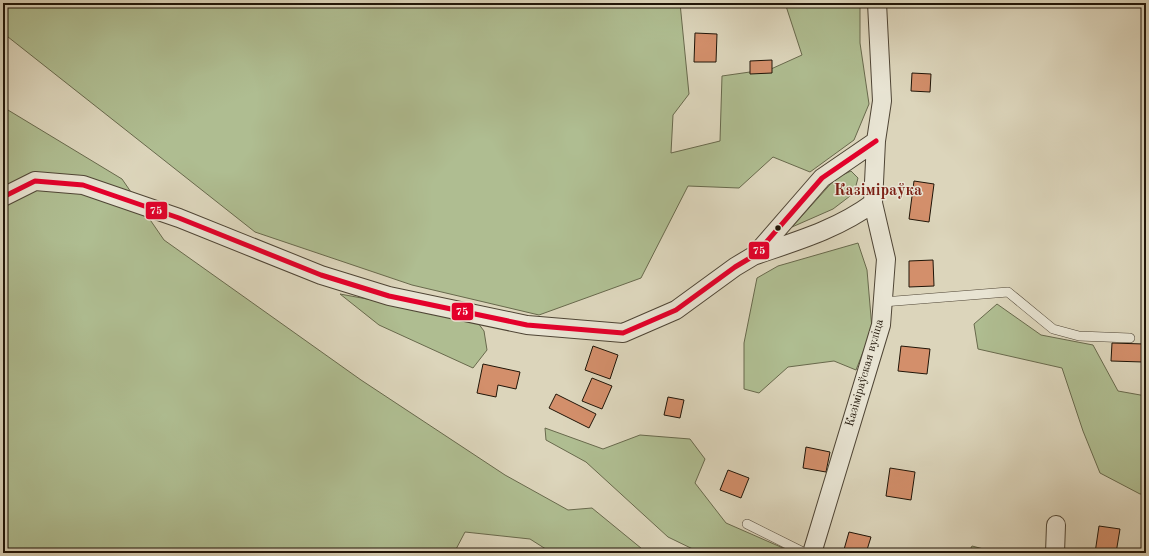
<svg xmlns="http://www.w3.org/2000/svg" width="1149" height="556" viewBox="0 0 1149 556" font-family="'Old Standard TT',serif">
<rect width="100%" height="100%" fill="#dcd5bb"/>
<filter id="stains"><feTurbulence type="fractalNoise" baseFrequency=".005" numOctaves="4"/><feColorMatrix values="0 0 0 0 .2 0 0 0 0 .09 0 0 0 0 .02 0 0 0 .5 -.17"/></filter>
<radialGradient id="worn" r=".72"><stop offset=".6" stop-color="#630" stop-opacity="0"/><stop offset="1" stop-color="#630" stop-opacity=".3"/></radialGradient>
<path fill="#afbd91" stroke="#68694c" d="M 3,3 L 680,3 L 689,94 L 673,115 L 671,153 L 720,141 L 722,76 L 771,69 L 802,55 L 785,3 L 860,3 L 860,43 L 869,104 L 854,140 L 810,172 L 773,157 L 739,188 L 688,186 L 641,278 L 539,315 L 412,285 L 255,232 L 3,33 Z
M 3,107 L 122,179 L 164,240 L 361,380 L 505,475 L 568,510 L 592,508 L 647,553 L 552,553 L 530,539 L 465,532 L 454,553 L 3,553 Z
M 851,171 L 858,178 L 854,193 L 833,209 L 792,227 L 836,178 Z
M 858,243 L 867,270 L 872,329 L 856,370 L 834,361 L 788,367 L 759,393 L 744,389 L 744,343 L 757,278 L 778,266 Z
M 340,294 L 475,319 L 484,331 L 487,350 L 473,368 L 379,325 Z
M 997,304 L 1041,335 L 1093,345 L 1118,391 L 1146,396 L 1146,494 L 1140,494 L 1100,473 L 1083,431 L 1062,368 L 978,349 L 974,324 Z
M 545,428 L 603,449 L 640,435 L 690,439 L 705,459 L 695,483 L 726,523 L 783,548 L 785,553 L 701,553 L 668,537 L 586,462 L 546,440 Z
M 972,546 L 999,553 L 968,553 Z"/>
<path fill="#d38f6b" stroke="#201508" d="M 695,33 L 717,34 L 716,62 L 694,62 Z
M 772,60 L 772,73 L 750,74 L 750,61 Z
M 912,73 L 931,74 L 930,92 L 911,91 Z
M 914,181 L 934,184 L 929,222 L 909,219 Z
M 933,260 L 934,286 L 909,287 L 909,261 Z
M 1112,343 L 1144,344 L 1143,362 L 1111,361 Z
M 593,346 L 618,355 L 610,379 L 585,370 Z
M 901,346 L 930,349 L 927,374 L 898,371 Z
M 483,364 L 520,372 L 516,389 L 498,385 L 496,397 L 477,393 Z
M 592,378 L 612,386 L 602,409 L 582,401 Z
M 556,394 L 596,414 L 589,428 L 549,408 Z
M 668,397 L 684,400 L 680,418 L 664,415 Z
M 806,447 L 830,452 L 826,472 L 803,468 Z
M 890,468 L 915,472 L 911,500 L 886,496 Z
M 728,470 L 749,478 L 741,498 L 720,490 Z
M 1099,526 L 1120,529 L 1116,553 L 1095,553 Z
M 849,532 L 871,537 L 866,553 L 843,553 Z"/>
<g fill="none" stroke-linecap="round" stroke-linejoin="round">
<defs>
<path id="service" d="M 883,302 L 1008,292 L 1053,329 L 1079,336 L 1130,338
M 747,524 L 805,553"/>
<path id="minor" d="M 3,197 L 35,181 L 83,185 L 179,218 L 321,275 L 389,296 L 527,325 L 623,333 L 676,310 L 735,267 L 755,255 L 822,178 L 876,141
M 756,255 C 797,241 838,229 873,203
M 812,553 L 881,325 L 886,259 L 873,203 L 876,141 L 882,101 L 877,3
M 1055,553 L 1056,525"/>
</defs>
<use href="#service" stroke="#4f4535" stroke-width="10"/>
<use href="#minor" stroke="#4f4535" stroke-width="20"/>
<use href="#service" stroke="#e8e4d3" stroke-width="9"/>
<use href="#minor" stroke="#e8e4d3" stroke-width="18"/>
<defs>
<path id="bus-1" d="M 3,197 L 35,181 L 83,185 L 179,218 L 321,275 L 389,296 L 527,325 L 623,333 L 676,310 L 735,267 L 755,255 L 822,178 L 876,141"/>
</defs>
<use href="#bus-1" stroke="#e8e4d3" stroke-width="8"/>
<use href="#bus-1" stroke="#e4002b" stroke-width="5"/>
</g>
<circle fill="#201508" stroke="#e8e4d3" stroke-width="1.5" cx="778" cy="228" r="3.5"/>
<g text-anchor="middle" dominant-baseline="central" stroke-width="3" stroke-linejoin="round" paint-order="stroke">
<g font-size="12" fill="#201508" stroke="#e8e4d3">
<text transform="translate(865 373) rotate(-74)">Казіміраўская вуліца</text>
</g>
<g font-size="16" font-weight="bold" fill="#7a1f14" stroke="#e8e4d3">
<text x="878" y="191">Казіміраўка</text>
</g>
</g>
<g stroke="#e8e4d3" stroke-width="1.5">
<rect x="145" y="201" width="23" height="19" rx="4" fill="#e4002b"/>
<rect x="748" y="241" width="22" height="19" rx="4" fill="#e4002b"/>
<rect x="451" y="302" width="23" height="19" rx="4" fill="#e4002b"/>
</g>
<g font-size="11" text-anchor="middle" font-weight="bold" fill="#fff">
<text x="156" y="214">75</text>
<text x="759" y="254">75</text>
<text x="462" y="315">75</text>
</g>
<rect width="1149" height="556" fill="none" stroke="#dcd5bb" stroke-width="16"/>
<rect x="4" y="4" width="1141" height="548" fill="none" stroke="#201508" stroke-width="2"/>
<rect x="8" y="8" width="1133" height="540" fill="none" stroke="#201508"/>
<rect width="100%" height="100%" filter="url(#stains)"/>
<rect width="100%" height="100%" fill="url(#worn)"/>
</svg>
